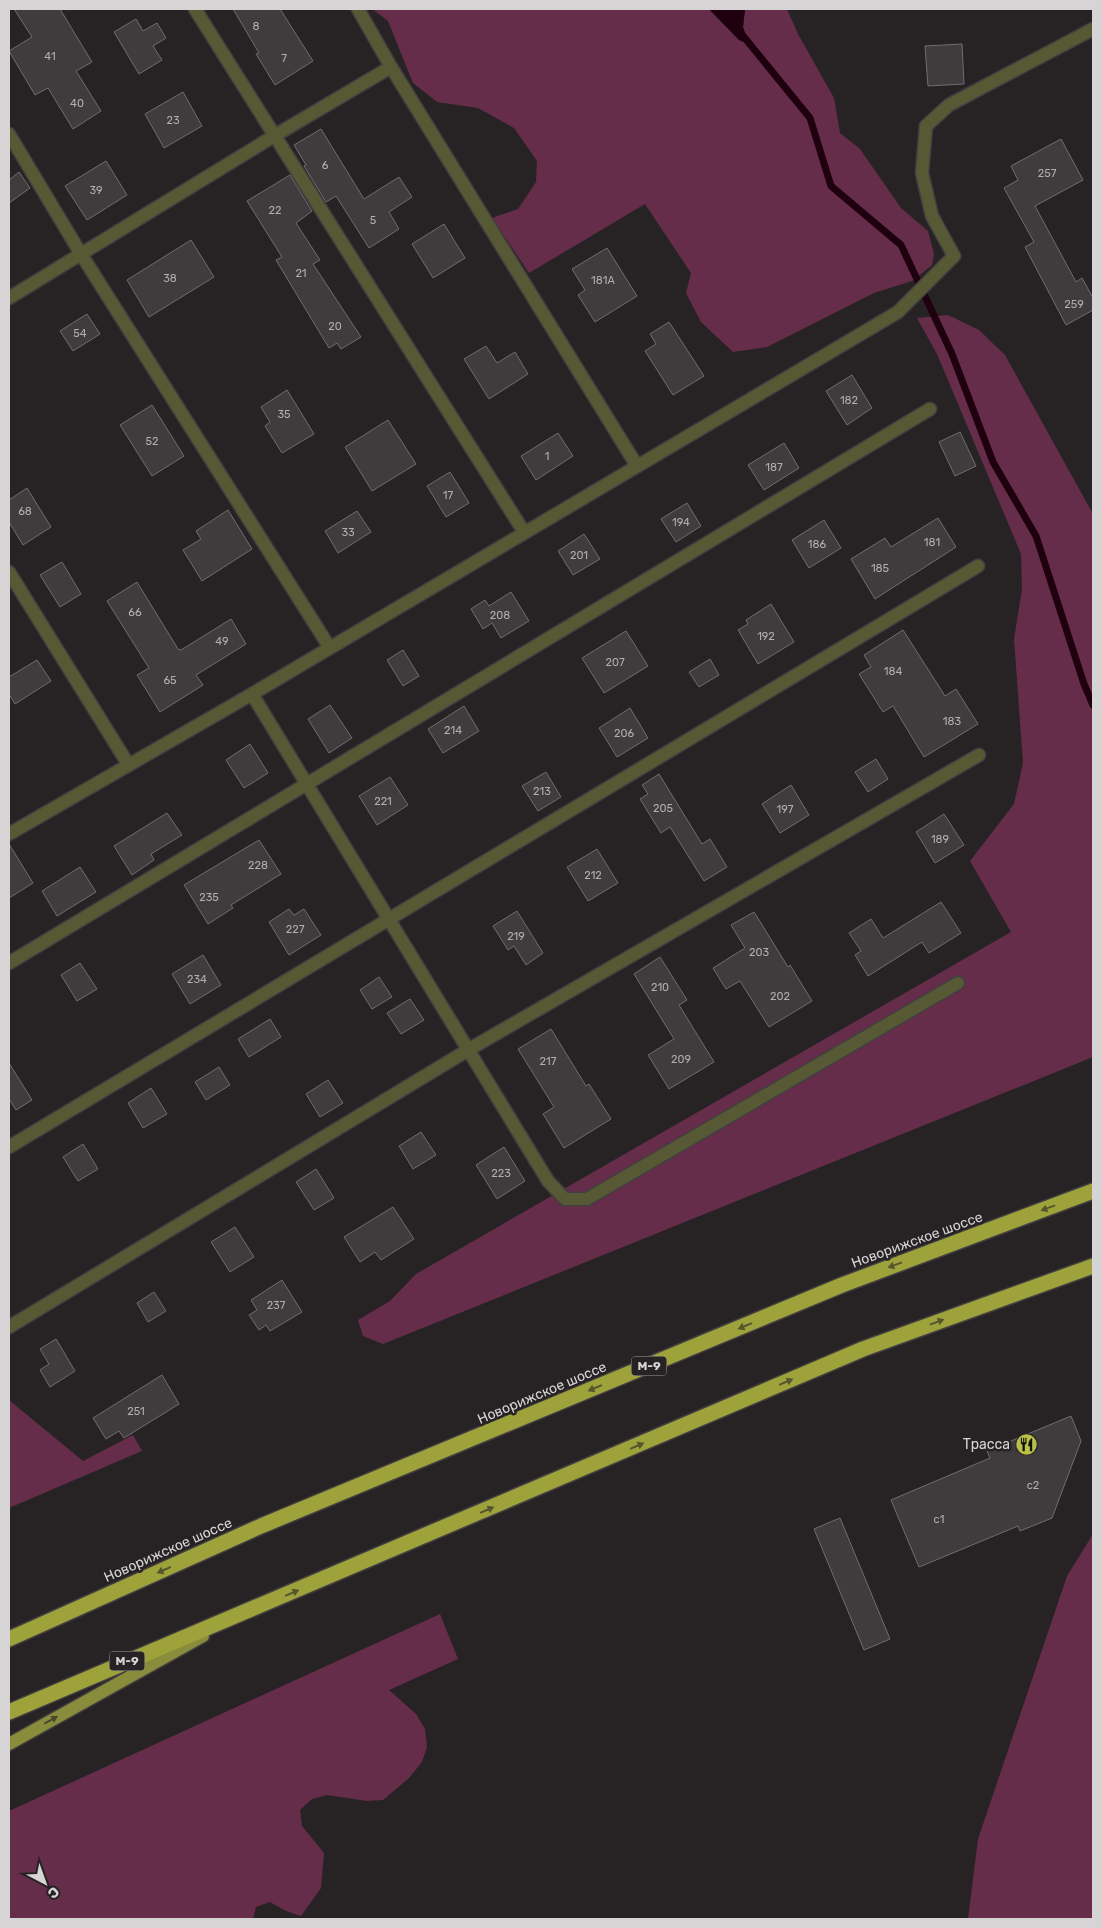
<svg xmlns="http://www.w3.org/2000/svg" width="1102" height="1928" viewBox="0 0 1102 1928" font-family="Rubik,sans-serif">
<rect width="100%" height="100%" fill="#272325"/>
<path fill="#652d49" d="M 372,9 L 709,9 L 739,40 L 748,44 L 743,27 L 745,9 L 787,9 L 798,34 L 834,98 L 840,133 L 860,149 L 901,208 L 928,231 L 934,254 L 932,265 L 912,281 L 874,293 L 767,347 L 733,352 L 701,322 L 686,293 L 691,273 L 645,204 L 529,273 L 492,218 L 518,209 L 536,182 L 537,161 L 514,128 L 478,108 L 437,102 L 413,83 L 388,21 Z
M 948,315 L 979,330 L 1005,355 L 1093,514 L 1093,1057 L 383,1344 L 363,1336 L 358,1320 L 390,1301 L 416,1274 L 1011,932 L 970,861 L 1014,804 L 1023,763 L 1014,639 L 1022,589 L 1021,554 L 937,354 L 917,318 Z
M 9,1400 L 83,1461 L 133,1435 L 142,1451 L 9,1508 Z
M 1093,1534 L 1093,1919 L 968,1919 L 978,1839 L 1067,1576 Z
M 440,1614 L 458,1659 L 389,1690 L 416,1714 L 425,1729 L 427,1747 L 422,1762 L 409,1778 L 383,1800 L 367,1801 L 327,1795 L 312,1799 L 300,1810 L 302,1826 L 324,1853 L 321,1888 L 301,1916 L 286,1911 L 270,1902 L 256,1907 L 253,1919 L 9,1919 L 9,1811 Z"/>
<path fill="#1f000f" d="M 709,9 L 745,9 L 743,27 L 749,44 L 739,40 Z"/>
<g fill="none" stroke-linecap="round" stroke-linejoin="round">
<path stroke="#1f000f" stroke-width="7" d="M 744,37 L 810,118 L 831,186 L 901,245 L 952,354 L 993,462 L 1036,536 L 1084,684 L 1093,705"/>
</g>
<path fill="#403c3e" stroke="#716d6f" d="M 14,9 L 60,9 L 92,62 L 76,71 L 101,111 L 73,129 L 48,88 L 35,95 L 9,51 L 32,37 Z
M 233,9 L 280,9 L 313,61 L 275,85 L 256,54 L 259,53 Z
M 136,19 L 143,31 L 157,23 L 166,38 L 153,46 L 162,60 L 139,74 L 114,32 Z
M 962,44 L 964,84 L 928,86 L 925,46 Z
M 183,92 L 202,126 L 164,148 L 145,114 Z
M 321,129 L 364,199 L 399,177 L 412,197 L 389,212 L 399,229 L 369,248 L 336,196 L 326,202 L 304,166 L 306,165 L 294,145 Z
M 1061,139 L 1083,180 L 1035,206 L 1076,282 L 1082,278 L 1093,298 L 1093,310 L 1066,325 L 1025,247 L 1034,242 L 1004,188 L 1018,180 L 1011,166 Z
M 106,161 L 127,195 L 87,220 L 65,186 Z
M 19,172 L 30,188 L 9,203 L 9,180 Z
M 290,175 L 312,211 L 296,223 L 320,260 L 313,264 L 361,337 L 341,349 L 337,343 L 329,348 L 276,260 L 282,257 L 247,201 Z
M 444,224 L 465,258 L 433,278 L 412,244 Z
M 191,240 L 214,277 L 149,317 L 127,280 Z
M 607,248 L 637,296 L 595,322 L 578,295 L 585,290 L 572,269 Z
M 87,314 L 100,334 L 73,351 L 60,331 Z
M 669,322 L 704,376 L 673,395 L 645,351 L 656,344 L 650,334 Z
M 486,346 L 497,363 L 515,352 L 528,374 L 489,399 L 464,359 Z
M 852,375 L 872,408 L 847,425 L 826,391 Z
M 287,390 L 314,434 L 282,453 L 265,426 L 270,422 L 261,407 Z
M 152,405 L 184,456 L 152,476 L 120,425 Z
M 388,420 L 416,464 L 372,491 L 345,447 Z
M 960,432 L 976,466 L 955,476 L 939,442 Z
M 558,433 L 573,456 L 536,480 L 521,456 Z
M 784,443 L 799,468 L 764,490 L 748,465 Z
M 450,472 L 469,503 L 446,517 L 427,486 Z
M 27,488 L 51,527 L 23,545 L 9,522 L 9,500 Z
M 687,503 L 701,526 L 676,542 L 661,519 Z
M 228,510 L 252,549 L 202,581 L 183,550 L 201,539 L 196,531 Z
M 357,511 L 371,532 L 338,553 L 325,531 Z
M 938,518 L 956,547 L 875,599 L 851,559 L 885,538 L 891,547 Z
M 824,520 L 841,548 L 809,568 L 792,540 Z
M 584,534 L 600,559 L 573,575 L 558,551 Z
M 62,562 L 81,594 L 60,607 L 40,575 Z
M 137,582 L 178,649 L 181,650 L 231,619 L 246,644 L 196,675 L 203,685 L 160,712 L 137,675 L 149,668 L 107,601 Z
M 511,592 L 529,621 L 501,638 L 492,623 L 483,629 L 471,609 L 485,600 L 489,606 Z
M 771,604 L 794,642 L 758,664 L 738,630 L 748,624 L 746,620 Z
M 903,630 L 945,696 L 956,689 L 978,724 L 924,757 L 893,706 L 883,712 L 859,674 L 871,667 L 864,655 Z
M 626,631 L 648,666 L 604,693 L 582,658 Z
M 403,650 L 419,676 L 403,686 L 387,660 Z
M 710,659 L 719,675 L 699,687 L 689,672 Z
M 37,660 L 51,681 L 15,704 L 9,694 L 9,677 Z
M 330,705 L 352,738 L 329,753 L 308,719 Z
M 464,706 L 479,731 L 443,753 L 428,729 Z
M 630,708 L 648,738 L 617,757 L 599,728 Z
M 250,744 L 268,773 L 244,788 L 226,760 Z
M 876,759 L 888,779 L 868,792 L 855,772 Z
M 546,772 L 561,797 L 538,811 L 522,786 Z
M 659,774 L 702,844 L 710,839 L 727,867 L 704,881 L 670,827 L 661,833 L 640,799 L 648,794 L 642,785 Z
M 390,777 L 408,805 L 377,825 L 359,796 Z
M 791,785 L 809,815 L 780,833 L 762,804 Z
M 167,813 L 182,835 L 151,854 L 154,860 L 132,875 L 114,846 Z
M 944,814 L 964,845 L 935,863 L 916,832 Z
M 259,840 L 281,874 L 231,905 L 233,908 L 208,924 L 184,885 Z
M 9,844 L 33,883 L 9,898 Z
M 597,849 L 618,883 L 588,901 L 567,867 Z
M 80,867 L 96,892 L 57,916 L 42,891 Z
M 941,902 L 961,933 L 929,953 L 922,942 L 868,976 L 855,955 L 861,951 L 849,933 L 871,919 L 883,938 Z
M 289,909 L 294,915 L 304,909 L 321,935 L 289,955 L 269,922 Z
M 517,911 L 543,953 L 526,965 L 514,946 L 508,950 L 493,926 Z
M 754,912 L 788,967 L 790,965 L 812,1001 L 769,1027 L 740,981 L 726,989 L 713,968 L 745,948 L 731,925 Z
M 203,955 L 221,985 L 190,1004 L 172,974 Z
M 660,957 L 687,1000 L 679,1005 L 714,1062 L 669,1089 L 648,1055 L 674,1039 L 634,974 Z
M 80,963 L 97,989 L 77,1001 L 61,975 Z
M 379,977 L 392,997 L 372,1009 L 360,990 Z
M 410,999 L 424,1020 L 401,1034 L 387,1013 Z
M 270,1019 L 281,1037 L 249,1057 L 238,1039 Z
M 551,1029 L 586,1086 L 589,1084 L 611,1119 L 564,1148 L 543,1114 L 554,1107 L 518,1049 Z
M 9,1063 L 32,1100 L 16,1110 L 9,1099 Z
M 219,1067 L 230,1085 L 206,1100 L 195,1082 Z
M 328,1080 L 343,1103 L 320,1117 L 306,1094 Z
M 151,1088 L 167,1114 L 143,1128 L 128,1103 Z
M 421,1132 L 436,1155 L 413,1169 L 399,1146 Z
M 83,1144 L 98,1169 L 78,1181 L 63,1157 Z
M 504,1147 L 525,1181 L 497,1199 L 476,1165 Z
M 316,1169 L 334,1198 L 314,1210 L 296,1182 Z
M 393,1207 L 414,1239 L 381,1260 L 375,1252 L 360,1262 L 344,1237 Z
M 235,1227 L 254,1257 L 230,1272 L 211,1242 Z
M 282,1280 L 302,1312 L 270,1331 L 266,1325 L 259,1330 L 249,1315 L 257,1310 L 251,1300 Z
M 154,1292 L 166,1311 L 148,1322 L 137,1303 Z
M 56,1339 L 75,1371 L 50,1387 L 40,1370 L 49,1364 L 40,1349 Z
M 162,1375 L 179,1404 L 124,1438 L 119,1431 L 106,1439 L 93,1418 Z
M 1071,1416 L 1081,1441 L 1052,1518 L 1020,1531 L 1018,1526 L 919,1567 L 891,1500 L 990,1458 L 987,1451 Z
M 840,1518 L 890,1639 L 864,1650 L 814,1529 Z"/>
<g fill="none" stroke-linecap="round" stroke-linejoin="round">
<defs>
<path id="minor" d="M 195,9 L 524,532
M 358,9 L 391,67 L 637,466
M 9,134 L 81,254 L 330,648
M 9,298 L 274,136 L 391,67
M 9,572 L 128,764
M 252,694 L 548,1181 L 565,1199 L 587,1199 L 958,983
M 9,834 L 252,694 L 898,312 L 954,256 L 932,216 L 922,173 L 926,126 L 949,105 L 1093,29
M 9,963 L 930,409
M 9,1147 L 978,566
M 9,1327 L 468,1050 L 979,755"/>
<path id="major" d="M 9,1744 L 203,1636"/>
<path id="highway" d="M 9,1639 L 261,1526 L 842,1285 L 1093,1191
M 9,1712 L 863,1349 L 1093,1266"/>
</defs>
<use href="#minor" stroke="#433f41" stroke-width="15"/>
<use href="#major" stroke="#433f41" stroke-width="15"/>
<use href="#highway" stroke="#433f41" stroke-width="18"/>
<use href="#minor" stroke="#575934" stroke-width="12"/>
<use href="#major" stroke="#898d3b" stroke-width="12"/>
<use href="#highway" stroke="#9da23b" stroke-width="15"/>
</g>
<defs><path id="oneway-solid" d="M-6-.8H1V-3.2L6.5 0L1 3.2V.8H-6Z" transform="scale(1.25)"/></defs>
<g fill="#56562e">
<use href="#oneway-solid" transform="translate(1048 1208) rotate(160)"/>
<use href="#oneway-solid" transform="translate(895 1265) rotate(160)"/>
<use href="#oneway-solid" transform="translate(937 1322) rotate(-20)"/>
<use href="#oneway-solid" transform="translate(745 1326) rotate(157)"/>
<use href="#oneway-solid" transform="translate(786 1382) rotate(-23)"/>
<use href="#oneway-solid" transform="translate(595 1388) rotate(157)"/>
<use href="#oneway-solid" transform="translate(637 1446) rotate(-23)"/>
<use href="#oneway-solid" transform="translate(487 1510) rotate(-23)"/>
<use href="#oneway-solid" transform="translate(164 1570) rotate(156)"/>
<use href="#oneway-solid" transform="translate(292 1593) rotate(-23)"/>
</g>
<use fill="#49482d" href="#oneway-solid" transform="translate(51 1720) rotate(-29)"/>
<defs>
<symbol id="restaurant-disc" viewBox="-11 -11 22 22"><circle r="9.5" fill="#bac045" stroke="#272325"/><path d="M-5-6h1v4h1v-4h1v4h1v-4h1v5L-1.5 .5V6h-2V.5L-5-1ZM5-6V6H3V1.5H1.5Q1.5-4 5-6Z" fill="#111"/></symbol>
</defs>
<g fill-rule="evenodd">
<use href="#restaurant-disc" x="1014" y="1432" width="25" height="25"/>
</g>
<g text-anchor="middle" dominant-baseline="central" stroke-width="5" stroke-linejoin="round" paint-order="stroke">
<g font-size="11" fill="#b0aeaf">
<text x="256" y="26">8</text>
<text x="50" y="56">41</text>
<text x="284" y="58">7</text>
<text x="77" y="103">40</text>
<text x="173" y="120">23</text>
<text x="325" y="165">6</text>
<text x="1047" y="173">257</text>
<text x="96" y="190">39</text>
<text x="275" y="210">22</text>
<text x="373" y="220">5</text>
<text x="301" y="273">21</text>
<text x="170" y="278">38</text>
<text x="603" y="280">181А</text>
<text x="1074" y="304">259</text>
<text x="335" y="326">20</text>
<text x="80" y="333">54</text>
<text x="849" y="400">182</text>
<text x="284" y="414">35</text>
<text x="152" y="441">52</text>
<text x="547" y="456">1</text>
<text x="774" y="467">187</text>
<text x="448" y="495">17</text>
<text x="25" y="511">68</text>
<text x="681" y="522">194</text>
<text x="348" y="532">33</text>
<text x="932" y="542">181</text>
<text x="817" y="544">186</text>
<text x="579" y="555">201</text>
<text x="880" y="568">185</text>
<text x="135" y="612">66</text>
<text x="500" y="615">208</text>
<text x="766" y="636">192</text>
<text x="222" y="641">49</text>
<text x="615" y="662">207</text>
<text x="893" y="671">184</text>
<text x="170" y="680">65</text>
<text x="952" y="721">183</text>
<text x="453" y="730">214</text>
<text x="624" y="733">206</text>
<text x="542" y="791">213</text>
<text x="383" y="801">221</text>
<text x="663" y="808">205</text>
<text x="785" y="809">197</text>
<text x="940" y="839">189</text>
<text x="258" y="865">228</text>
<text x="593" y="875">212</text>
<text x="209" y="897">235</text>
<text x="295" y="929">227</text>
<text x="516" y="936">219</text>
<text x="759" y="952">203</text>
<text x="197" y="979">234</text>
<text x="660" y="987">210</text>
<text x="780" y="996">202</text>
<text x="681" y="1059">209</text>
<text x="548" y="1061">217</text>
<text x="501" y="1173">223</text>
<text x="276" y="1305">237</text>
<text x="136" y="1411">251</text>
<text x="1033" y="1485">с2</text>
<text x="939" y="1519">с1</text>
</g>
<g fill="#272325" stroke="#a29fa0" stroke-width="1">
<rect x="631.5" y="1356.5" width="35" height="19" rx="4"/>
<rect x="109.5" y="1651.5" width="35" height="19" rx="4"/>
</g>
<g font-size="12" font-weight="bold" fill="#d6d4d5">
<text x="649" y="1366">М-9</text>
<text x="127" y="1661">М-9</text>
</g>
<g font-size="14" fill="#d6d4d5" stroke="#272325">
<text transform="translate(917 1240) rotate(-20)">Новорижское шоссе</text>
<text transform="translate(542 1393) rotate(-23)">Новорижское шоссе</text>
<text transform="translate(168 1550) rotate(-24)">Новорижское шоссе</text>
</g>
<g font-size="14" fill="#d6d4d5" stroke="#272325" text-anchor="end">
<text x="1010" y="1444">Трасса</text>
</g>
</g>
<rect width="1102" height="1928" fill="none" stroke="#d6d4d5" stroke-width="20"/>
<g transform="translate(45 1883) rotate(139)" stroke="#272325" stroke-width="4" paint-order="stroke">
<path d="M0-4L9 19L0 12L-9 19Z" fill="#d6d4d5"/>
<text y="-8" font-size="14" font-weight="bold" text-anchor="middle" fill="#d6d4d5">С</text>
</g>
</svg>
